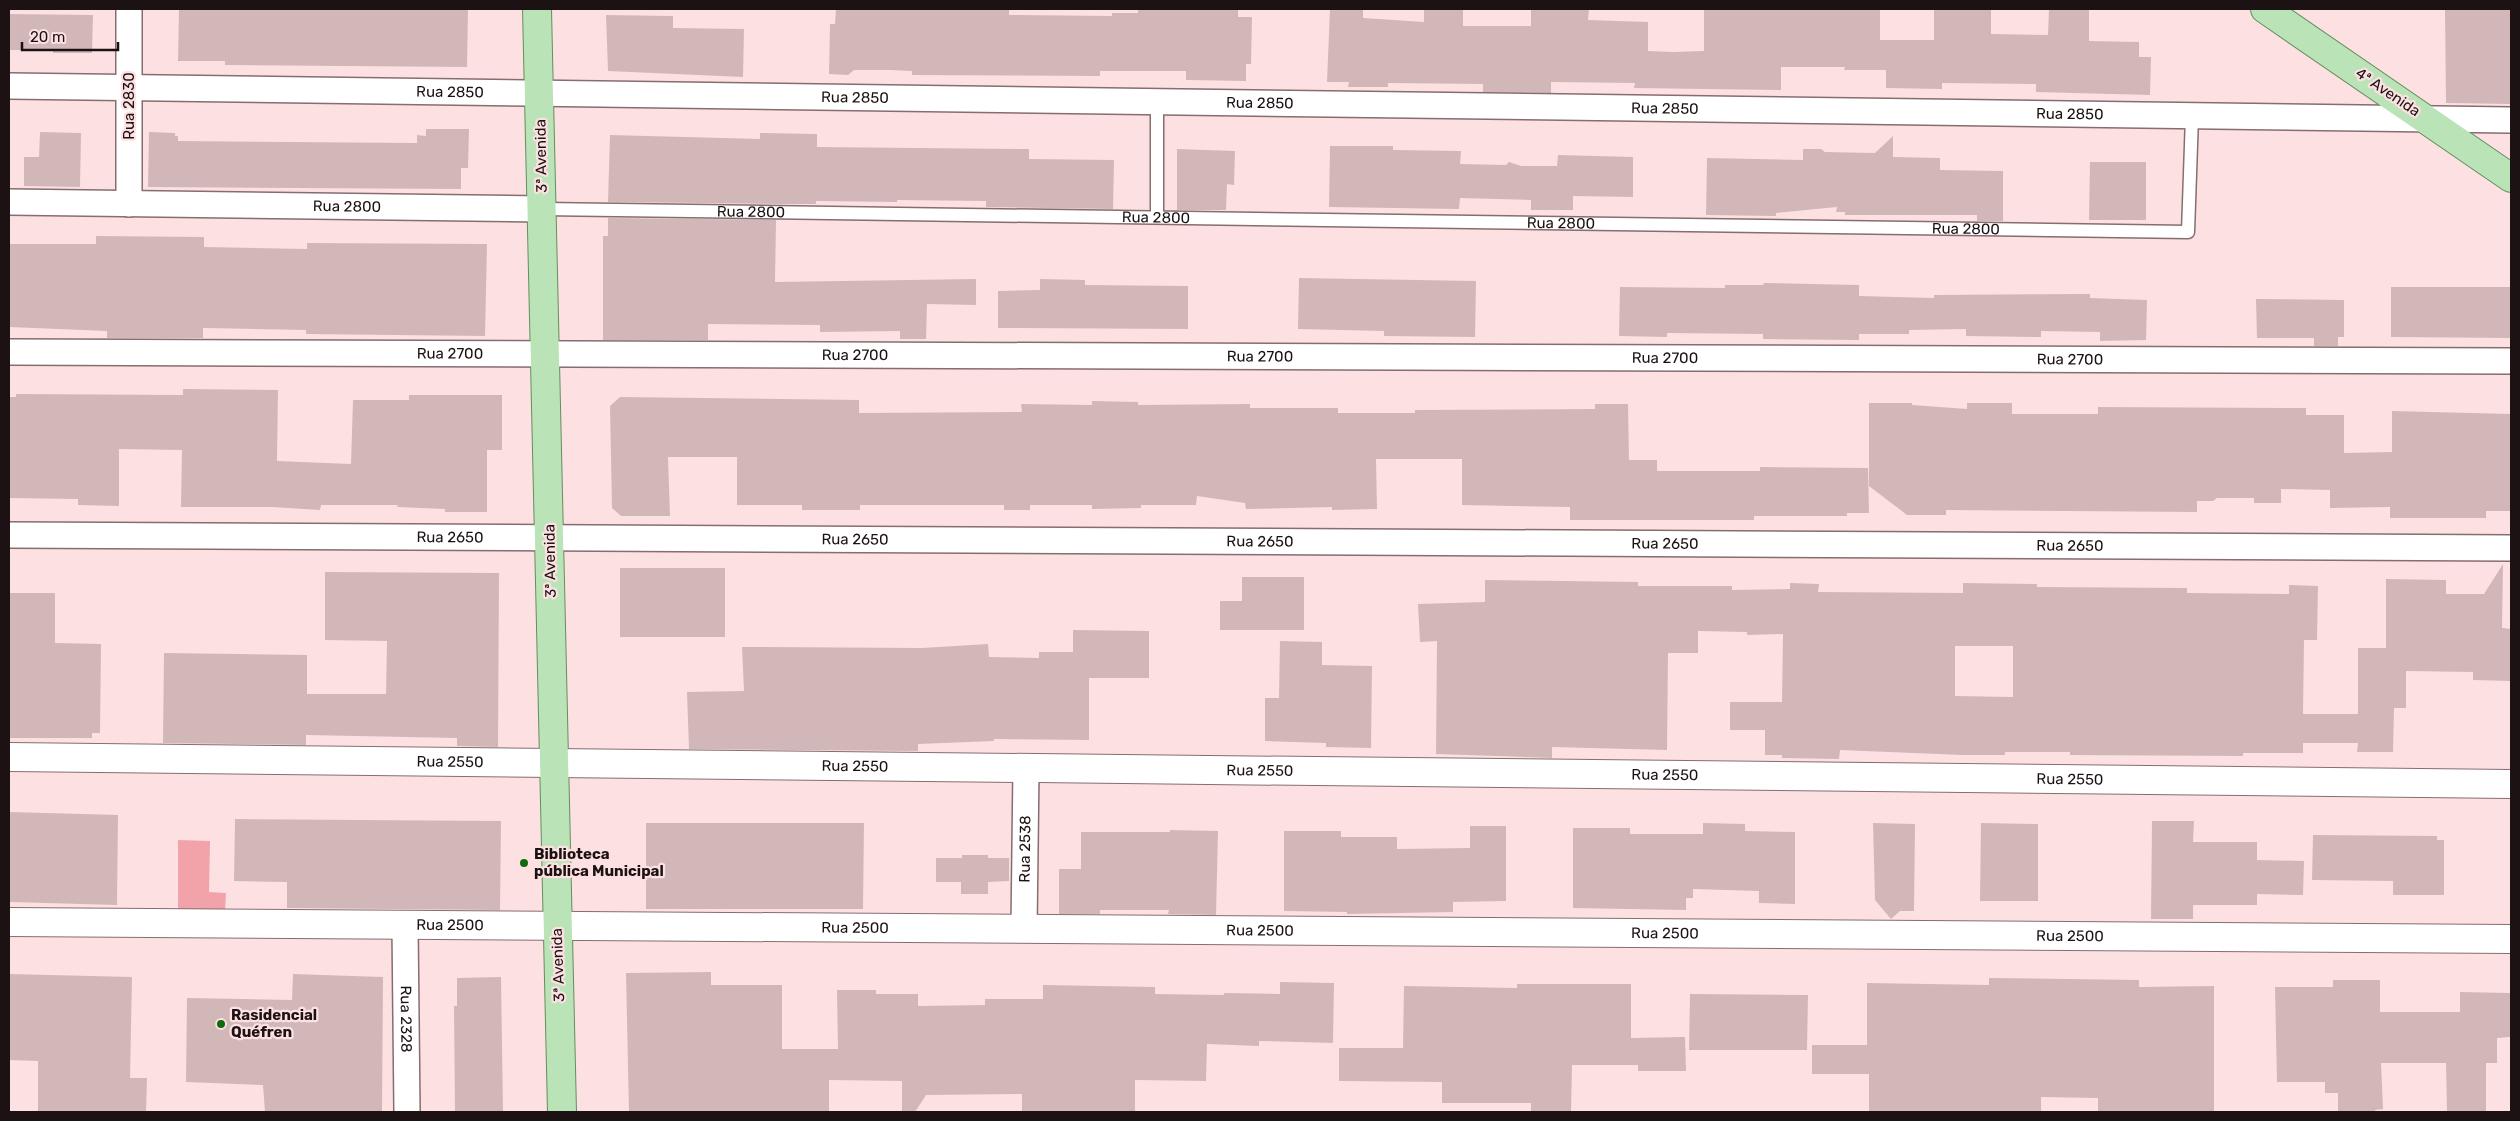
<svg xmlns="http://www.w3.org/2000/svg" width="2520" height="1121" viewBox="0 0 2520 1121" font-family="Rubik,sans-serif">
<rect width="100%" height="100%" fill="#fde1e2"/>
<path fill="#f2a2a9" d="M 178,840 L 210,841 L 209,892 L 226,893 L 225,912 L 178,911 Z"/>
<path fill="#d2b7b9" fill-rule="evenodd" d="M 179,9 L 468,9 L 467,67 L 225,65 L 225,61 L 178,61 Z
M 836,9 L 1009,9 L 1009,15 L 1112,16 L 1112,13 L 1138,13 L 1138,9 L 1238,9 L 1238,17 L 1252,17 L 1251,64 L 1246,64 L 1246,81 L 1186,80 L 1186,71 L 1100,71 L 1100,76 L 912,75 L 912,71 L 891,70 L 854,70 L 848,75 L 829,74 L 830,24 L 835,24 Z
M 1330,9 L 1363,9 L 1363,18 L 1424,22 L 1424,9 L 1463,9 L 1463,26 L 1531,26 L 1531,9 L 1589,9 L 1588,20 L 1648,22 L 1648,51 L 1673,52 L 1704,51 L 1704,9 L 1880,9 L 1880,40 L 1934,40 L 1934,9 L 1991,10 L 1991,34 L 2048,35 L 2049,9 L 2089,9 L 2089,41 L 2139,42 L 2139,57 L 2151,57 L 2150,95 L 2036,92 L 2036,84 L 1942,83 L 1942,89 L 1886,88 L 1886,70 L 1844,70 L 1845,67 L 1781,67 L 1781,90 L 1634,88 L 1635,83 L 1551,82 L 1551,93 L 1483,92 L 1483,84 L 1388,83 L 1388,87 L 1348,87 L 1349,82 L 1327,82 Z
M 2445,9 L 2511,9 L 2511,104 L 2446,103 Z
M 9,14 L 93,15 L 92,53 L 53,53 L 53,50 L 9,50 Z
M 606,15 L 673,16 L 673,28 L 744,29 L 743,77 L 608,71 Z
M 426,129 L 469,129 L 468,168 L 461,168 L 461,189 L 148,187 L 149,132 L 175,133 L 175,136 L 178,136 L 178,141 L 417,143 L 417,135 L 426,136 Z
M 40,132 L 81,133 L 80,187 L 24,186 L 24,157 L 39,157 Z
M 760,133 L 817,134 L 817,147 L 1029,149 L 1029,159 L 1114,160 L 1113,209 L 986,207 L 986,201 L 897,200 L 897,202 L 816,201 L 816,204 L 776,204 L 608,202 L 610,135 L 760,139 Z
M 1893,136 L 1893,157 L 1940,158 L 1940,170 L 2003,171 L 2003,221 L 1977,221 L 1977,215 L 1845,215 L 1845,212 L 1836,212 L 1837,207 L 1776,213 L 1776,216 L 1706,215 L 1707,158 L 1803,160 L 1803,149 L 1821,149 L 1825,152 L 1875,153 Z
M 1330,146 L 1393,146 L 1393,150 L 1461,151 L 1460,164 L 1506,165 L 1509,162 L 1521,166 L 1557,166 L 1558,155 L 1633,157 L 1633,197 L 1573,196 L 1573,210 L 1531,210 L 1531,200 L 1460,198 L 1459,209 L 1329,207 Z
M 1177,149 L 1235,151 L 1234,185 L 1227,184 L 1226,210 L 1177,210 Z
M 2090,162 L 2146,162 L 2146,220 L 2089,220 Z
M 608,218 L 776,220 L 775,282 L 976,279 L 976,305 L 927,304 L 926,339 L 900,339 L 900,331 L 820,332 L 820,325 L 708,324 L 708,340 L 603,340 L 603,236 L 608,236 Z
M 96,236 L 204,237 L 204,247 L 307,249 L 307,243 L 487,244 L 485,336 L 306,334 L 306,330 L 203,328 L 203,338 L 107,338 L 107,331 L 9,327 L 9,244 L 96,244 Z
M 1299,278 L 1476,281 L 1475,337 L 1384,336 L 1384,331 L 1298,329 Z
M 1040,279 L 1085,280 L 1085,285 L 1188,286 L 1188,329 L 998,328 L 998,291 L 1040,290 Z
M 1764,283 L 1859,285 L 1859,296 L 1934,298 L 1934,295 L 2090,294 L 2090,298 L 2147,300 L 2146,340 L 2100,341 L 2100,332 L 2041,331 L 2041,337 L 1966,336 L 1966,329 L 1909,330 L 1909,334 L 1859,334 L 1859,340 L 1763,339 L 1763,334 L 1667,333 L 1667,337 L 1619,336 L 1620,287 L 1725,288 L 1725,285 L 1763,285 Z
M 2391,287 L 2511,287 L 2511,338 L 2391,337 Z
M 2256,299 L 2344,300 L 2344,337 L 2338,337 L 2338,346 L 2314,346 L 2314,338 L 2257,338 Z
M 183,389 L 278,390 L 277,461 L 351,464 L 353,400 L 409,400 L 409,395 L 502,395 L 502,450 L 487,450 L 487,512 L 445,512 L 445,509 L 397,507 L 398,505 L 321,505 L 320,510 L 272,507 L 181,507 L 182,450 L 119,449 L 119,506 L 78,505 L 78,499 L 9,498 L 9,397 L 16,397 L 16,394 L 183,395 Z
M 620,397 L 859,400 L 859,413 L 1022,412 L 1021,404 L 1092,405 L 1092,401 L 1138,402 L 1138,405 L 1250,404 L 1250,408 L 1338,408 L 1338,413 L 1415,413 L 1415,410 L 1595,409 L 1595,404 L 1628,404 L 1629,460 L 1657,460 L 1657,471 L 1760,471 L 1760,467 L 1868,468 L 1869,513 L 1847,513 L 1847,516 L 1754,516 L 1754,520 L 1570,520 L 1570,507 L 1462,505 L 1462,459 L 1376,459 L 1377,509 L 1332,510 L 1332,507 L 1246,509 L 1245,503 L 1197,496 L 1196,505 L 1141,505 L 1141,508 L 1092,509 L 1092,505 L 1030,505 L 1030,510 L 1004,510 L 1004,505 L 860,505 L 860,510 L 802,510 L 802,505 L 737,505 L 737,457 L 668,457 L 670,516 L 621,516 L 612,508 L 610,406 Z
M 1869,403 L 1912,403 L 1912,405 L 1967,409 L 1967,403 L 2012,403 L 2012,414 L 2098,414 L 2098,407 L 2306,408 L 2306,415 L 2344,415 L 2344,453 L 2392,452 L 2392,411 L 2511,414 L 2511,511 L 2486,511 L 2486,518 L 2390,518 L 2390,507 L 2330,508 L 2330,490 L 2281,489 L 2281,503 L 2254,503 L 2254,498 L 2217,498 L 2213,501 L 2197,501 L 2197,512 L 1946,510 L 1946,515 L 1907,515 L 1869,486 Z
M 2503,564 L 2502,628 L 2511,629 L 2511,681 L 2473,680 L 2473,672 L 2406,671 L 2406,708 L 2394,708 L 2393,752 L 2357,752 L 2358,743 L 2303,743 L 2303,753 L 2243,753 L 2243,756 L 2070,755 L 2070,752 L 2005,752 L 2005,755 L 1962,755 L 1840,750 L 1839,759 L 1782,758 L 1782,755 L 1765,755 L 1765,730 L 1730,730 L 1730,702 L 1782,702 L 1783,634 L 1747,635 L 1747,632 L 1698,631 L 1698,653 L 1668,653 L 1667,750 L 1552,747 L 1552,758 L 1436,754 L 1437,641 L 1420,642 L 1418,604 L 1485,602 L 1485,580 L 1638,582 L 1638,586 L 1732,586 L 1732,590 L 1790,589 L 1790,583 L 1819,584 L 1818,592 L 1963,593 L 1963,583 L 2037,584 L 2037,587 L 2187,588 L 2187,593 L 2289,594 L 2289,585 L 2318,586 L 2317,640 L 2304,640 L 2303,714 L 2358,714 L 2358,648 L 2386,648 L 2386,579 L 2446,580 L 2446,594 L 2484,594 ZM 1955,646 L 2013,646 L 2013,697 L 1955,696 Z
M 620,568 L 725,568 L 725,637 L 620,637 Z
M 325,572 L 499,573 L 498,747 L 457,746 L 457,738 L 306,735 L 306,745 L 163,743 L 164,653 L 307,655 L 307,694 L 386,694 L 387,641 L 325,640 Z
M 1242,577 L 1304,577 L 1304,630 L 1220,630 L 1220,601 L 1242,601 Z
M 9,593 L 55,593 L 55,643 L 101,644 L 100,733 L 92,733 L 92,738 L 9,738 Z
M 1073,630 L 1149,631 L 1149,678 L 1089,678 L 1089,740 L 994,739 L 994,741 L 918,744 L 918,751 L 689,749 L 687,692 L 744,691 L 742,647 L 922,648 L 988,644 L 989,657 L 1039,658 L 1039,652 L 1073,652 Z
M 1280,641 L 1322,642 L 1322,665 L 1372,666 L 1371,748 L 1326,747 L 1326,743 L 1265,741 L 1265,698 L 1279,698 Z
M 9,812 L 118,815 L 117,905 L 9,902 Z
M 235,819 L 501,821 L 500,910 L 287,908 L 287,882 L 234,881 Z
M 2152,821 L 2194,821 L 2193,842 L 2257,842 L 2257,860 L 2304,861 L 2303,895 L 2257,894 L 2257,905 L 2193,905 L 2193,919 L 2151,919 Z
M 646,823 L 864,823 L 863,909 L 646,909 Z
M 1703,823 L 1745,824 L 1745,831 L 1795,832 L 1795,904 L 1759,903 L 1759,891 L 1693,889 L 1693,898 L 1686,898 L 1686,910 L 1573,908 L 1573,828 L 1630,828 L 1630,834 L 1703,834 Z
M 1873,823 L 1915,824 L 1914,911 L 1900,911 L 1891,919 L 1875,900 Z
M 1981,823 L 2038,824 L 2038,901 L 1980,901 Z
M 1470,826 L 1506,826 L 1506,901 L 1453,902 L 1453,912 L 1347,914 L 1347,912 L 1284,911 L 1284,831 L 1341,831 L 1341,837 L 1397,837 L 1397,849 L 1470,848 Z
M 1170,830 L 1218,831 L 1216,915 L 1168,914 L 1169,910 L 1100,910 L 1100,914 L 1059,914 L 1059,869 L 1081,869 L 1081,832 L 1170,832 Z
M 2313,835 L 2437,836 L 2437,840 L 2444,840 L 2444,895 L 2393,895 L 2393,881 L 2312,880 Z
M 962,855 L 988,855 L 988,858 L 1009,858 L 1009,881 L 988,882 L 988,894 L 961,894 L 961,882 L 936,882 L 936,858 L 962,858 Z
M 711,972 L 711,985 L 782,985 L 782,1049 L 838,1049 L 837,990 L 876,990 L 876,994 L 918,994 L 918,1006 L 985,1005 L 985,999 L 1043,999 L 1043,985 L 1155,987 L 1155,994 L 1224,995 L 1224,993 L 1280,994 L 1280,982 L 1334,983 L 1333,1043 L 1259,1041 L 1259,1046 L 1207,1044 L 1206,1081 L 1135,1080 L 1135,1112 L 1022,1112 L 1022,1094 L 926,1095 L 915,1112 L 902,1112 L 902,1081 L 829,1080 L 829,1112 L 629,1112 L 626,973 Z
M 9,974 L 132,977 L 130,1078 L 147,1078 L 146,1112 L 38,1112 L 38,1061 L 9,1060 Z
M 293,974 L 383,977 L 382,1112 L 265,1112 L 263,1085 L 186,1082 L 187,998 L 292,1000 Z
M 501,977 L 503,1112 L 455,1112 L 454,1006 L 457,1006 L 457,978 Z
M 1989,978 L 2139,980 L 2139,987 L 2214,986 L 2214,1112 L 2098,1112 L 2098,1098 L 2041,1097 L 2041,1112 L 1869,1112 L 1869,1074 L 1812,1074 L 1812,1045 L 1867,1045 L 1867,983 L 1989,985 Z
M 2333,980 L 2380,980 L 2380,1012 L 2460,1012 L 2460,992 L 2510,993 L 2510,1037 L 2497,1038 L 2497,1063 L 2486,1063 L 2486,1112 L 2447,1112 L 2446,1063 L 2381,1063 L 2383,1109 L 2375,1110 L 2375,1112 L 2338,1112 L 2338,1093 L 2325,1093 L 2325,1082 L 2277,1082 L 2275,987 L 2333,987 Z
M 1517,984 L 1631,984 L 1631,1038 L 1685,1037 L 1686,1071 L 1638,1071 L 1638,1065 L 1572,1065 L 1571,1112 L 1531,1112 L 1531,1103 L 1442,1103 L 1442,1082 L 1339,1081 L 1339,1048 L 1403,1048 L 1404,986 L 1517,988 Z
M 1690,994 L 1808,995 L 1807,1050 L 1689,1050 Z"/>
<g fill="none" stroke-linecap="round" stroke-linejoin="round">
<defs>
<g id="service">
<path id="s1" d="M 542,209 L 2188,232 L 2192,116"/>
<path d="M 1157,217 L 1157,102"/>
</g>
<g id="minor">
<path d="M 129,9 L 129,204"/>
<path id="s2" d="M 9,86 L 2511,120"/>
<path id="s3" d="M 9,202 L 542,209"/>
<path id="s4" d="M 9,352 L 2511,361"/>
<path id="s5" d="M 9,535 L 2511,548"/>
<path id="s6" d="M 405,925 L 407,1112"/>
<path id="s7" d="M 1024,929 L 1026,768"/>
</g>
<g id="secondary">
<path id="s8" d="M 9,757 L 2511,784"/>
<path id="s9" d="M 9,922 L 2511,939"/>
</g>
<path id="primary" d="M 537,9 L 562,1112
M 2265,9 L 2511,178"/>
</defs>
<use href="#service" stroke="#866d6f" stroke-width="15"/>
<use href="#minor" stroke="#866d6f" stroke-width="28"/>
<use href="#secondary" stroke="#866d6f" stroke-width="30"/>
<use href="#primary" stroke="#658e5e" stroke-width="30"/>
<use href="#service" stroke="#fff" stroke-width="12"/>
<use href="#minor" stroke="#fff" stroke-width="25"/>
<use href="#secondary" stroke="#fff" stroke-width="28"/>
<use href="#primary" stroke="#bae3b7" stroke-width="28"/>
</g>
<g fill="#10680f" stroke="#fde1e2" stroke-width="2">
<circle cx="524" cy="863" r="5"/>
<circle cx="221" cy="1024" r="5"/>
</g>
<g text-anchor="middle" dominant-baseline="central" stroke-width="4.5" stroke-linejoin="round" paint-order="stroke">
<g font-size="15" fill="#1c1213" stroke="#fde1e2">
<text stroke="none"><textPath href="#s2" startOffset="441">Rua 2850</textPath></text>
<text transform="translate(2388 92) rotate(34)">4ª Avenida</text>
<text stroke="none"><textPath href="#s2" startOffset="846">Rua 2850</textPath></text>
<text stroke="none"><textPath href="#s2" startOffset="1251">Rua 2850</textPath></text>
<text transform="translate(129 106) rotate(-90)">Rua 2830</text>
<text stroke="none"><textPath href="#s2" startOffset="1656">Rua 2850</textPath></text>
<text stroke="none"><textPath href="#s2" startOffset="2061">Rua 2850</textPath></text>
<text transform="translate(541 156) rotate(-91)">3ª Avenida</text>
<text stroke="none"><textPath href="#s3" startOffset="338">Rua 2800</textPath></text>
<text stroke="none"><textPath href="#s1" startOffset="209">Rua 2800</textPath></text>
<text stroke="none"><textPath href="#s1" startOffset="614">Rua 2800</textPath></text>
<text stroke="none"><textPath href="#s1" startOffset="1019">Rua 2800</textPath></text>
<text stroke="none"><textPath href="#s1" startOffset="1424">Rua 2800</textPath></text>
<text stroke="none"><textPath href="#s4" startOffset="441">Rua 2700</textPath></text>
<text stroke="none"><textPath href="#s4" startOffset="846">Rua 2700</textPath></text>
<text stroke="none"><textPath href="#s4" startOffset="1251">Rua 2700</textPath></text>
<text stroke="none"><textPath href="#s4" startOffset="1656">Rua 2700</textPath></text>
<text stroke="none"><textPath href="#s4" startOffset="2061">Rua 2700</textPath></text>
<text stroke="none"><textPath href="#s5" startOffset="441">Rua 2650</textPath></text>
<text stroke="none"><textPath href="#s5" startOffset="846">Rua 2650</textPath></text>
<text stroke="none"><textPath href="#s5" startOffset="1251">Rua 2650</textPath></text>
<text stroke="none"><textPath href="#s5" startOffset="1656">Rua 2650</textPath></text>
<text stroke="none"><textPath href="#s5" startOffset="2061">Rua 2650</textPath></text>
<text transform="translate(550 561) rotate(-91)">3ª Avenida</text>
<text stroke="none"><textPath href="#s8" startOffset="441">Rua 2550</textPath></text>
<text stroke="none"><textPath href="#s8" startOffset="846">Rua 2550</textPath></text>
<text stroke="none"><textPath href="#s8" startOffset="1251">Rua 2550</textPath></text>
<text stroke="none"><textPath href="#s8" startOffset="1656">Rua 2550</textPath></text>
<text stroke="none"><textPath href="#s8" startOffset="2061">Rua 2550</textPath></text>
<text stroke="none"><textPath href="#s7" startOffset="80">Rua 2538</textPath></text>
<text stroke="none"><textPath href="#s9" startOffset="441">Rua 2500</textPath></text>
<text stroke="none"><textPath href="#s9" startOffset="846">Rua 2500</textPath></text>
<text stroke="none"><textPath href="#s9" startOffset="1251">Rua 2500</textPath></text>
<text stroke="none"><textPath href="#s9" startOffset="1656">Rua 2500</textPath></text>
<text stroke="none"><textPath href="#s9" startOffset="2061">Rua 2500</textPath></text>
<text transform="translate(558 965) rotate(-92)">3ª Avenida</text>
<text stroke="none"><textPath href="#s6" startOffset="94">Rua 2328</textPath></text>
</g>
<g font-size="15" font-weight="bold" fill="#1c1213" stroke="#fde1e2" text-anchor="start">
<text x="534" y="854">Biblioteca<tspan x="534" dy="17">pública Municipal</tspan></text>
<text x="231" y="1015">Rasidencial<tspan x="231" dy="17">Quéfren</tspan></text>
</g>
</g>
<rect width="2520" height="1121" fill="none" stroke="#1c1213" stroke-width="20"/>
<path d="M22 42v8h96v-8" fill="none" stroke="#1c1213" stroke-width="2.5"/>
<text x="30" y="42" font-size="15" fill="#1c1213" stroke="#fde1e2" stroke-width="4" paint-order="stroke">20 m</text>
</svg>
